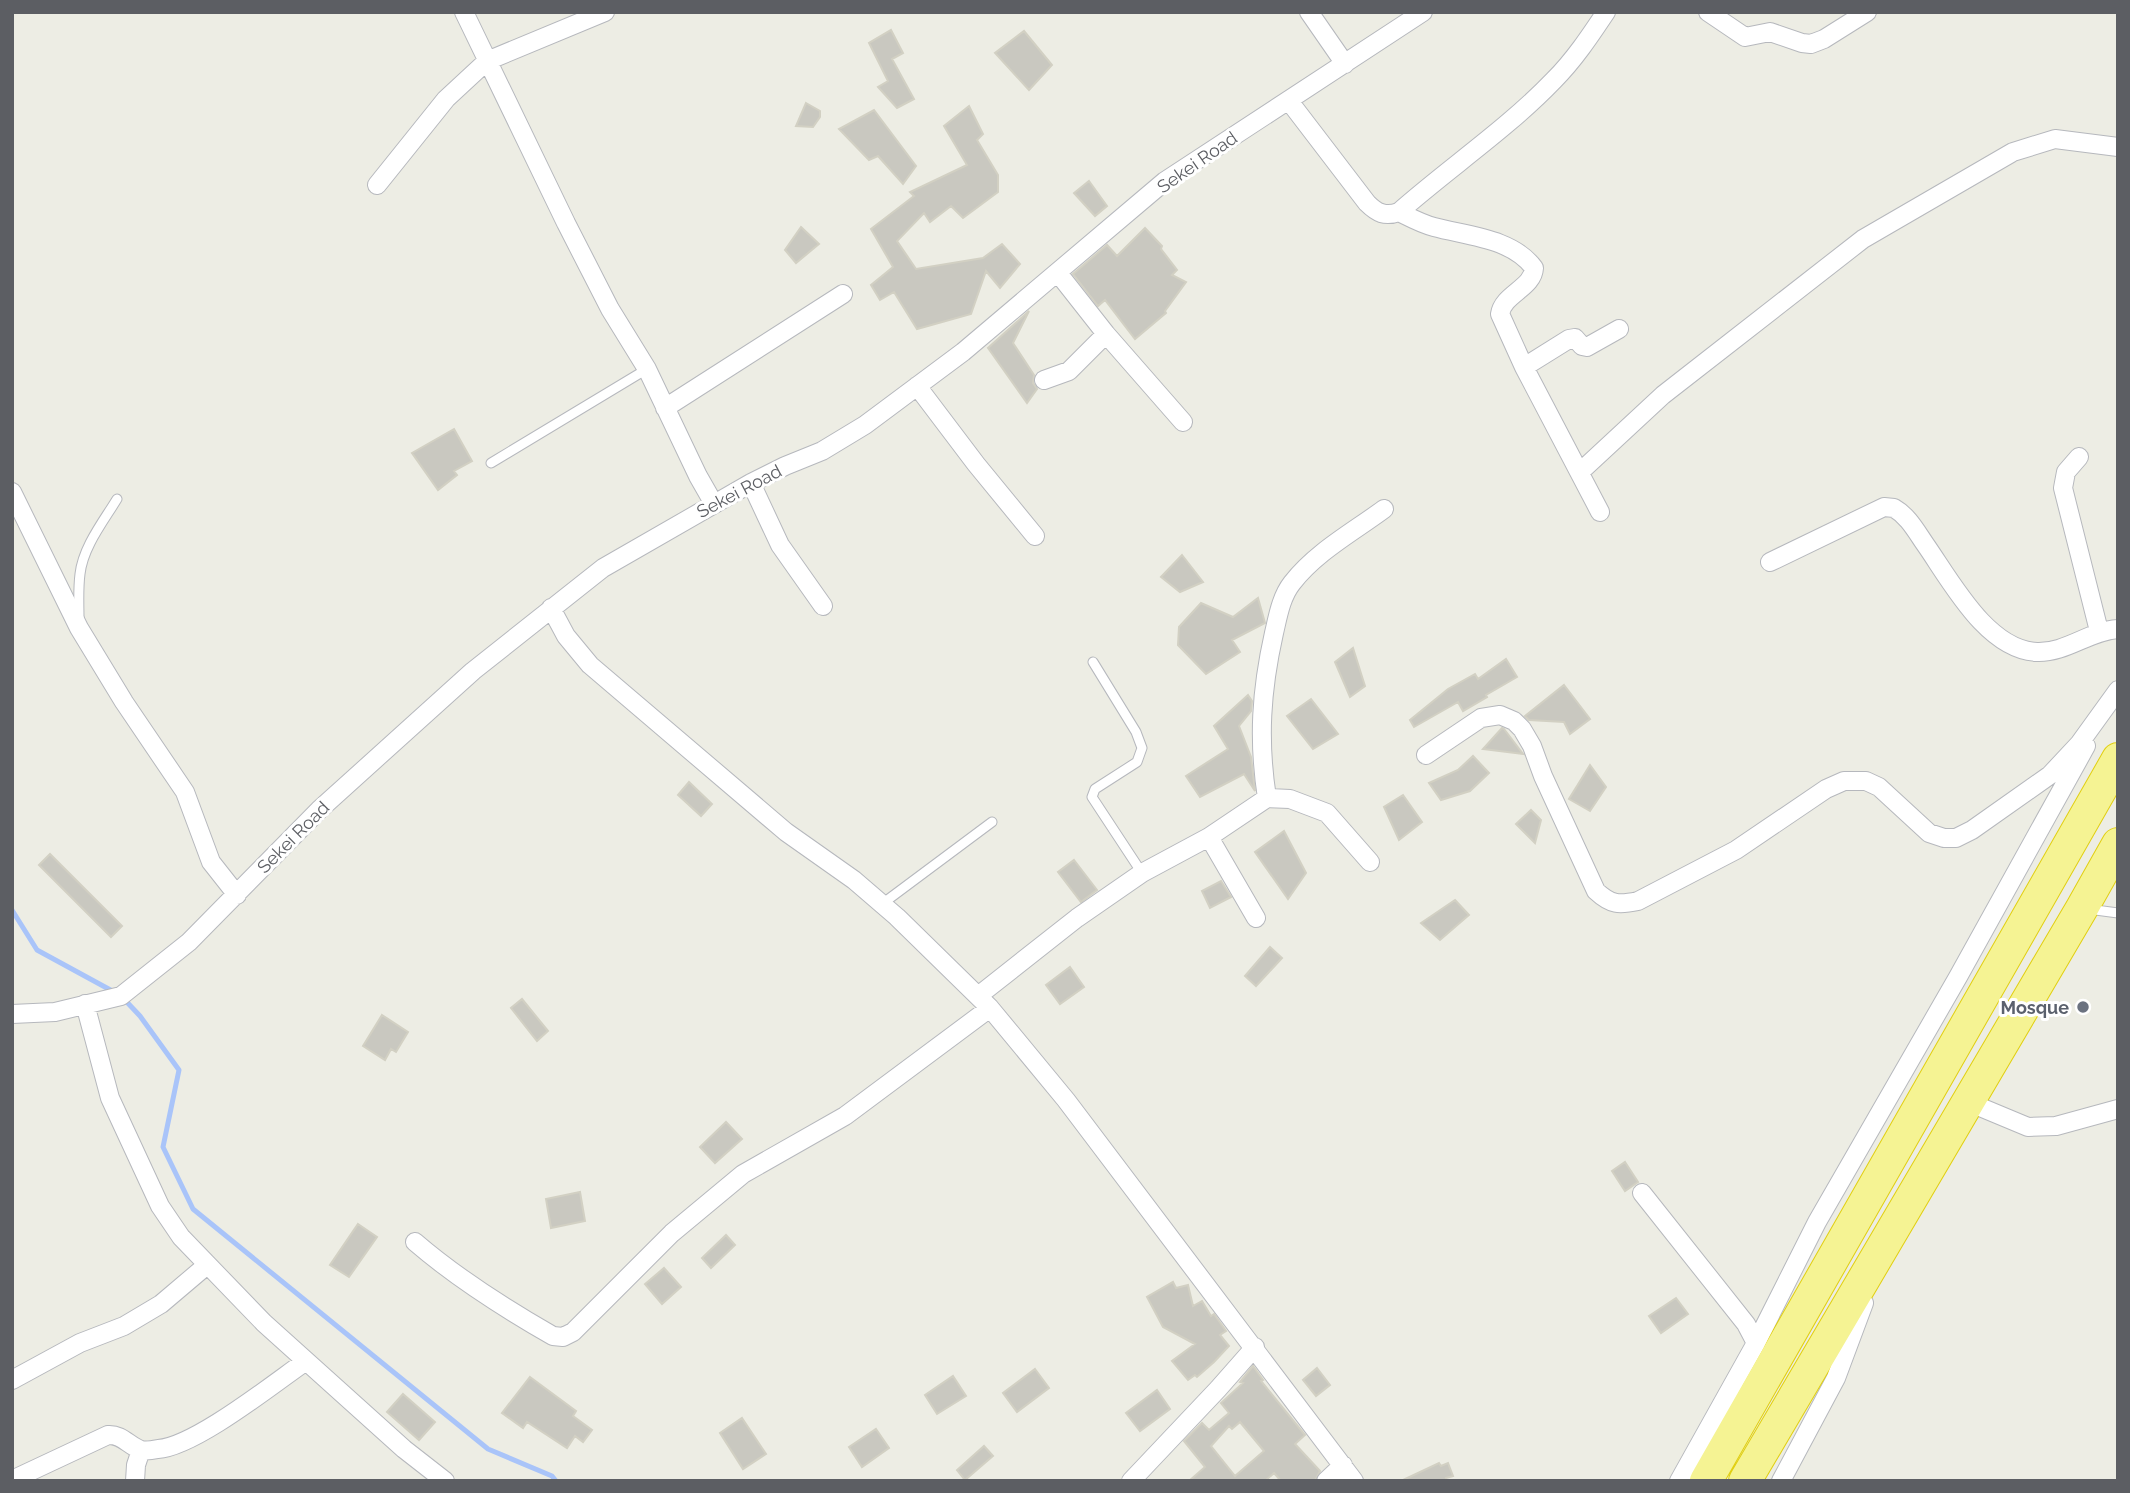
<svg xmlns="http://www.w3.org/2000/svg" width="2130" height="1493" viewBox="0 0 2130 1493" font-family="Raleway,sans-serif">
<rect width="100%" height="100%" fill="#edede4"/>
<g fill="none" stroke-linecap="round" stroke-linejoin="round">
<path stroke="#a9c4f9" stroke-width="5" d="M 12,910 L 37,950 L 116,993
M 124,999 L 140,1016 L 179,1070 L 163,1147 L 193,1209 L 488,1449 L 552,1476 L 556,1481"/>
</g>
<path fill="#c9c8c0" stroke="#d2d0c3" stroke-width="2" fill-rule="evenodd" d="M 891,30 L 903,53 L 892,59 L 914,99 L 897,108 L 878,87 L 888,81 L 869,43 Z
M 1024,31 L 1052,65 L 1029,90 L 995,53 Z
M 806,103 L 820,111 L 820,117 L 813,127 L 796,126 Z
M 969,106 L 983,134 L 977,140 L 998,175 L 998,192 L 963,218 L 951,206 L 930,222 L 924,213 L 897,241 L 916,269 L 983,258 L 1002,244 L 1020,264 L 1000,288 L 986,271 L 971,314 L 917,329 L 894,292 L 880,300 L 871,285 L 893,267 L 871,229 L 914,196 L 910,192 L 967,165 L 944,126 Z
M 874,110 L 916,166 L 903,184 L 878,156 L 869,160 L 839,129 Z
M 1089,181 L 1107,206 L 1095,216 L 1074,193 Z
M 801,227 L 819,244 L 796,263 L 785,250 Z
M 1145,228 L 1162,246 L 1161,249 L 1177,270 L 1172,275 L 1186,282 L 1165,311 L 1166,313 L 1135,339 L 1105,300 L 1098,306 L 1073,274 L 1107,245 L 1117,256 Z
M 1029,311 L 1013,343 L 1034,375 L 1033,383 L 1037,389 L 1027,403 L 988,348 Z
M 454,429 L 472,461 L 454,471 L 457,475 L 438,490 L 412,453 Z
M 1182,555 L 1203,582 L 1180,592 L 1161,577 Z
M 1258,598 L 1265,623 L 1232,640 L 1240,652 L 1206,674 L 1178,645 L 1179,627 L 1201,603 L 1233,617 Z
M 1353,648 L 1365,686 L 1350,697 L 1335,662 Z
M 1506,659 L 1517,677 L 1486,695 L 1487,697 L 1463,711 L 1458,702 L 1414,727 L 1410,720 L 1448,689 L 1475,674 L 1478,679 Z
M 1564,685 L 1590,719 L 1570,734 L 1564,722 L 1529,720 L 1525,716 Z
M 1248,695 L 1252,701 L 1251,711 L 1239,726 L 1251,757 L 1255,791 L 1244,774 L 1200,797 L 1186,776 L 1228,749 L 1214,726 Z
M 1311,699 L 1338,734 L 1313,749 L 1287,716 Z
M 1502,728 L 1504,729 L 1523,754 L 1483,749 Z
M 1473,756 L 1489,773 L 1470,791 L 1441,800 L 1429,783 L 1458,770 Z
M 1590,765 L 1606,787 L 1590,811 L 1569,799 Z
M 689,782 L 712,804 L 701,816 L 678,795 Z
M 1403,795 L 1422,822 L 1399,840 L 1384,807 Z
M 1531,810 L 1541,820 L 1535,843 L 1516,824 Z
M 1284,831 L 1306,873 L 1288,899 L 1255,852 Z
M 50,854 L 122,926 L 111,937 L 39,865 Z
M 1074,860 L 1097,890 L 1081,902 L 1058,872 Z
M 1221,881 L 1231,897 L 1210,908 L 1202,891 Z
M 1455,900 L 1469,915 L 1440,940 L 1421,923 Z
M 1270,947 L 1282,958 L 1256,986 L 1245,976 Z
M 1070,967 L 1084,987 L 1060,1004 L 1046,985 Z
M 522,999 L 548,1031 L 537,1041 L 511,1008 Z
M 382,1015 L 408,1032 L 396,1052 L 391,1049 L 385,1060 L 363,1046 Z
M 726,1122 L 742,1139 L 715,1163 L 700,1147 Z
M 1625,1162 L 1638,1182 L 1625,1191 L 1612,1171 Z
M 580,1192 L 585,1221 L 551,1228 L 546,1199 Z
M 358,1224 L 377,1237 L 349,1277 L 330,1265 Z
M 726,1235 L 735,1245 L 711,1268 L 702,1258 Z
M 664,1268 L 681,1287 L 662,1304 L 645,1284 Z
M 1173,1282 L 1176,1288 L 1188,1285 L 1193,1306 L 1202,1301 L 1211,1316 L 1214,1314 L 1226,1331 L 1220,1335 L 1229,1346 L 1214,1362 L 1197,1377 L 1195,1375 L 1188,1380 L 1172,1361 L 1195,1344 L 1163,1327 L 1147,1297 Z
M 1676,1298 L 1688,1314 L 1661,1333 L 1649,1316 Z
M 1253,1366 L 1263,1380 L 1261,1381 L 1305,1435 L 1295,1444 L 1320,1471 L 1315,1481 L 1281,1481 L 1274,1473 L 1265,1481 L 1189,1481 L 1205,1467 L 1184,1441 L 1202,1423 L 1209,1430 L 1229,1413 L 1221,1403 L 1243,1383 L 1240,1382 ZM 1240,1422 L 1264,1451 L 1235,1476 L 1211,1446 L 1229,1426 L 1232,1429 Z
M 1317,1368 L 1330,1385 L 1316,1396 L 1303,1380 Z
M 1035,1369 L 1049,1388 L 1017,1412 L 1003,1393 Z
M 953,1376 L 966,1396 L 937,1414 L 925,1395 Z
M 530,1377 L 576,1411 L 573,1416 L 592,1430 L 583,1442 L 575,1436 L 567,1448 L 527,1422 L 523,1428 L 502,1413 Z
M 1157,1390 L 1170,1409 L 1140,1431 L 1126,1413 Z
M 403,1394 L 435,1422 L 419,1440 L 387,1412 Z
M 742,1418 L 766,1454 L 743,1469 L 720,1433 Z
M 876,1429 L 889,1448 L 862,1467 L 849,1447 Z
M 984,1446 L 993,1456 L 965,1480 L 957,1470 Z
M 1439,1463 L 1441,1466 L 1448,1463 L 1453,1476 L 1446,1478 L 1447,1481 L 1401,1481 Z"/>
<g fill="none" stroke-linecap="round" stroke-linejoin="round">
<defs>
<path id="lane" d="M 491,463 L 647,369
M 79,619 C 79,604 78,589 80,574 C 83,547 103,522 117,499
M 1093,662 L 1136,732 L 1142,748 L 1137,762 L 1095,789 L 1092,797 L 1142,873
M 882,904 L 992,822
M 2088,909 L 2118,913"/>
<path id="street" d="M 464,12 L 566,223 L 610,309 L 647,369 L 698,476 L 714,504
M 1309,12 L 1345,64
M 1708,12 L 1745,37 L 1770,32 L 1802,43 L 1811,44 L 1824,39 L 1867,12
M 1289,101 L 1367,203 C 1377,213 1385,217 1399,212 C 1450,167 1507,129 1554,80 C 1574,60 1590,36 1606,12
M 377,185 L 446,99 L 487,61 L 605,12
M 1399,212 C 1411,218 1422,224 1434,227 C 1467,236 1512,238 1534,268 C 1533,288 1503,294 1500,314 L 1524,367 L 1600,512
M 1058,273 L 1106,334 L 1183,422
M 1524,367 L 1569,339 L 1575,338 L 1582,346 L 1587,347 L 1619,329
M 1044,380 L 1069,371 L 1106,334
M 917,386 L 976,464 L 1035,536
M 665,408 L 843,294
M 2079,457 L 2066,472 L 2063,488 L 2099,631
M 1580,472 L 1663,395 L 1863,239 L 2013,152 L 2055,139 L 2118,147
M 751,483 L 780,545 L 823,606
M 12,492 L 79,628 L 124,702 L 185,792 L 211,862 L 237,895
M 1770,562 L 1884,507 L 1894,508 C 1908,516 1916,531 1925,544 C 1951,581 1987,650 2037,652 C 2066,653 2089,631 2118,629
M 551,608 L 566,636 L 590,665 L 786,832 L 854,880 L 897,917 L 990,1008 L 1066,1100 L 1354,1481
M 1426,755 L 1481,718 L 1500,715 L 1514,721 L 1522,729 L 1532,746 L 1543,776 L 1596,891 C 1611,905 1619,905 1638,901 L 1736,850 L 1826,789 L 1844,781 L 1866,781 L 1879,787 L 1929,833 L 1944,838 L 1956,838 L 1972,830 L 2050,775 L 2079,744 L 2118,690
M 1267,798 C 1258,740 1261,691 1274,633 C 1278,616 1281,597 1292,583 C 1316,552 1353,532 1384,509
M 1209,837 L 1256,918
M 978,996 L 1077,918 L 1142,873 L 1209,837 L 1267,798 L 1290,799 L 1327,813 L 1370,862
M 85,1004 L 110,1098 L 160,1206 L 181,1237 L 264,1323 L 404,1449 L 445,1481
M 12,1014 L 55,1012 L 121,996 L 189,942 L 319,810 L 473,671 L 603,568 L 751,483 L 785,466 L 822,451 L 865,425 L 963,352 L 1165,181 L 1423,12
M 1968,1102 L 2028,1127 L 2056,1126 L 2118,1109
M 1642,1193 L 1746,1324 L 1756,1343
M 415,1242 C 458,1279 504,1308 553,1336 L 563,1337 L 573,1332 L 672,1233 L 743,1174 L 845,1116 L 990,1008
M 12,1380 L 80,1343 L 124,1326 L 161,1304 L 207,1265
M 12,1480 L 108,1435 C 122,1434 129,1446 141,1450 C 145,1451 153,1450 158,1449 C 194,1447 273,1384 306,1361
M 135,1481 L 136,1465 L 141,1450
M 1131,1481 L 1218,1389 L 1255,1347
M 1326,1481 L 1343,1465
M 1679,1481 L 1756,1343 L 1817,1222 L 1958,977 L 2086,746
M 1781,1481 L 1836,1378 L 1864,1303"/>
<path id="highway" d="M 1706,1481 L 2118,759
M 1745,1481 L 2082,908 L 2118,844"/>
</defs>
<use href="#lane" stroke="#b6b8bd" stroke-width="11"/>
<use href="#street" stroke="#b6b8bd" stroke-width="20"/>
<use href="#highway" stroke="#e1cf10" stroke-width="34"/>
<use href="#lane" stroke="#fff" stroke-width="9"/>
<use href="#street" stroke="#fff" stroke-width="18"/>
<use href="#highway" stroke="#f5f393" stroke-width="32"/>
</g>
<circle fill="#6b7280" stroke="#fff" stroke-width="2.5" cx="2083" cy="1007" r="7"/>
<g text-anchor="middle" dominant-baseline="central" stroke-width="6" stroke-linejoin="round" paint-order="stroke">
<g font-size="18" fill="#5c5e63" stroke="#fff">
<text transform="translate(1197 162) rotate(-35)">Sekei Road</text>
<text transform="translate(739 491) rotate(-28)">Sekei Road</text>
<text transform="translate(293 837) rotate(-45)">Sekei Road</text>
</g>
<g font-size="18" font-weight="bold" fill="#5b616d" stroke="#fff" text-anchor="end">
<text x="2069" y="1007">Mosque</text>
</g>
</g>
<rect width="2130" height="1493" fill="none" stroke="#5c5e63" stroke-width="28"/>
</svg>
